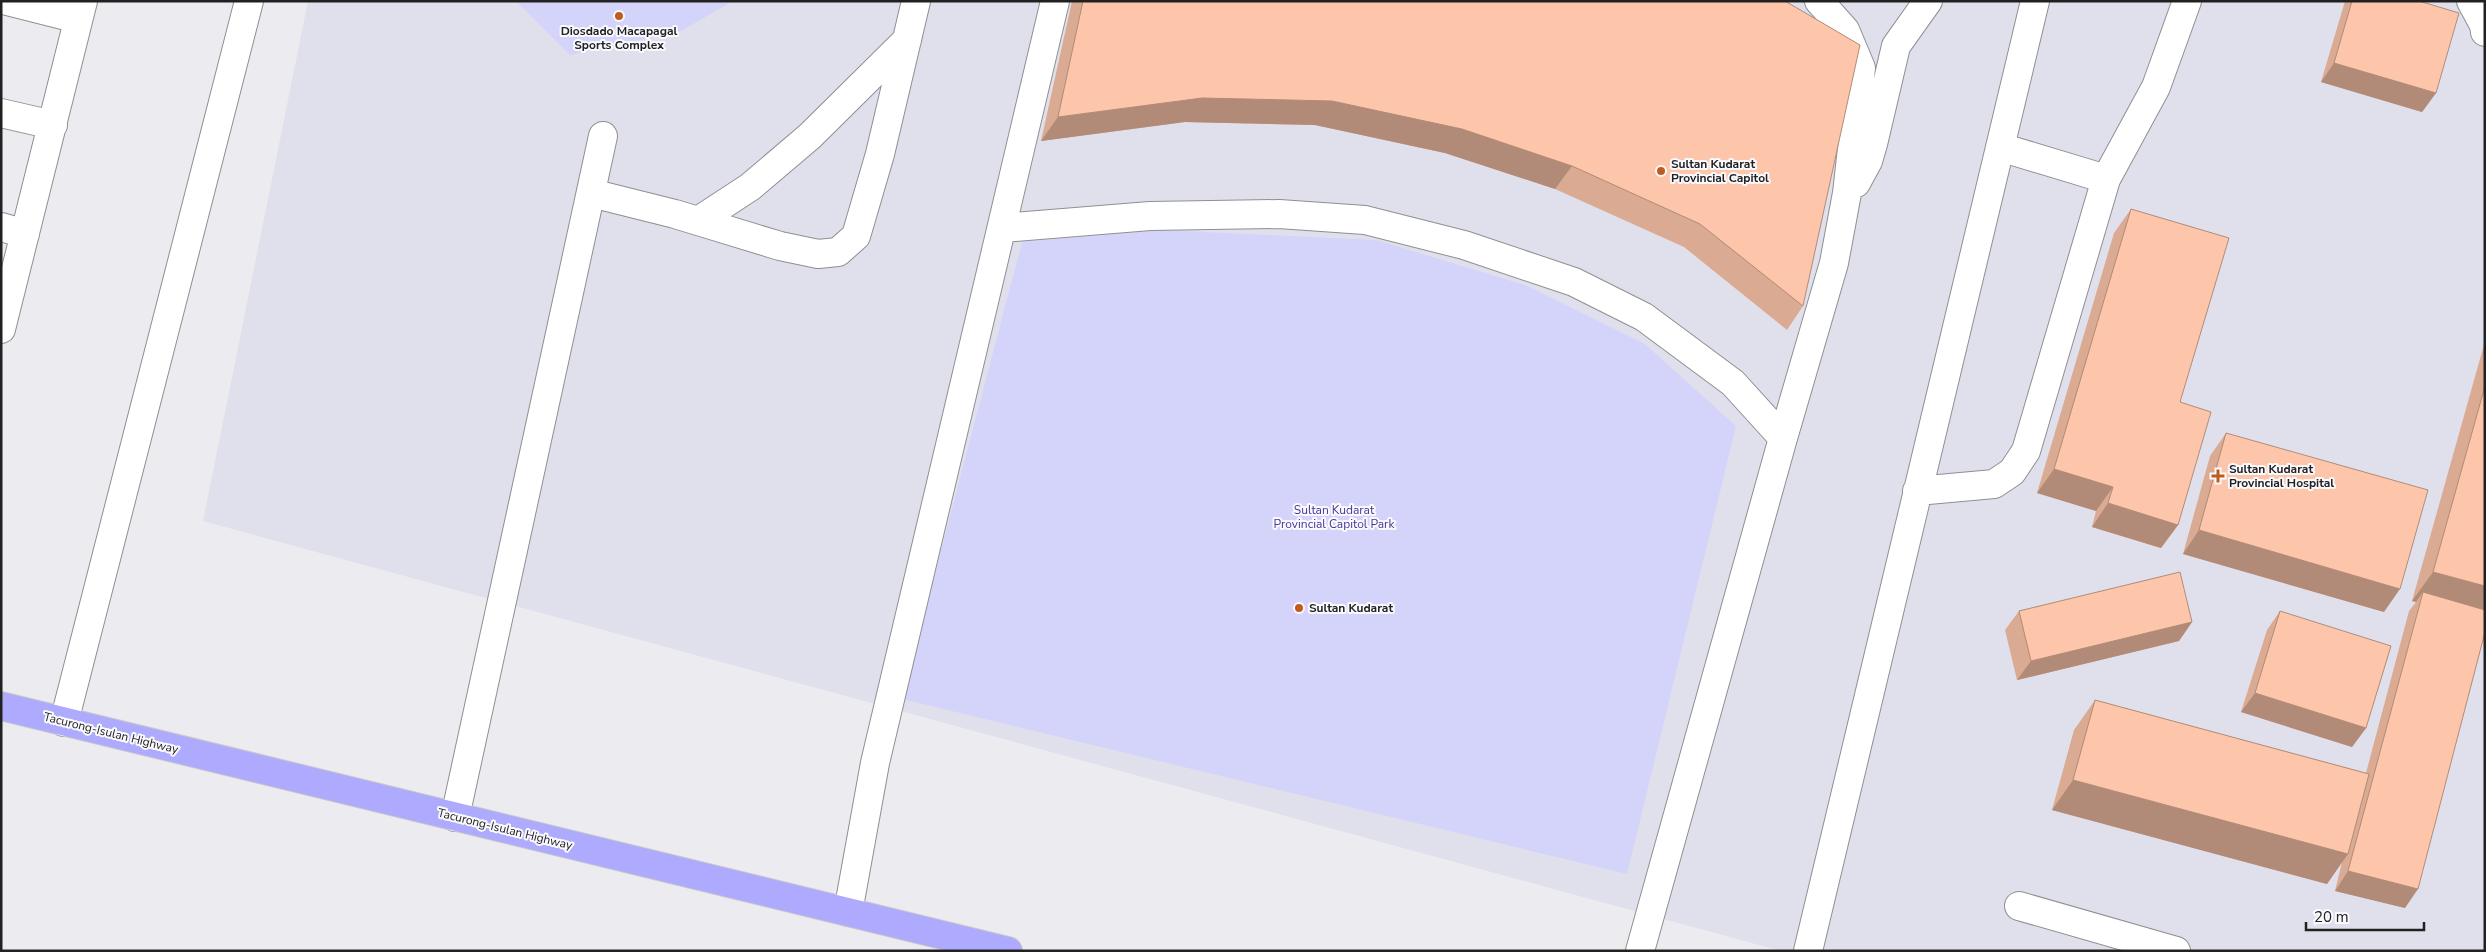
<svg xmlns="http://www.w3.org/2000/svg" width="2486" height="952" viewBox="0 0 2486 952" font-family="'Nunito Sans',sans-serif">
<rect width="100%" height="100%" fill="#ececf0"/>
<path fill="#e0e0ec" d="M 308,1 L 2485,1 L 2485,951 L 1781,951 L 203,521 Z"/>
<path fill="#d4d3fa" d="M 516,1 L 733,1 L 681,31 L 570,55 Z
M 1162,230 L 1376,240 L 1525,285 L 1645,344 L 1736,426 L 1627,874 L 902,699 L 1022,242 Z"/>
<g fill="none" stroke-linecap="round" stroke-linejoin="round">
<defs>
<path id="minor" d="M 7,1 L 78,19
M 2471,1 L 2484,25 L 2485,32
M 1,113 L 53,125
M 2000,147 L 2106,179
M 1856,183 L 1868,161 L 1873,144 L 1896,46 L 1928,1
M 591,193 L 675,214 L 780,246 L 818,254 L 838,252 L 856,236 L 880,154 L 916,1
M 698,221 L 750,187 L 810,136 L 907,40
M 1,227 L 25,234
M 1002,228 L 1150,216 L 1279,214 L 1365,220 L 1464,245 L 1574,282 L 1644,317 L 1733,383 L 1783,438 L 1640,951
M 1,329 L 83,1
M 1783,438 L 1834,263 L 1847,193 L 1861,68 L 1845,30 L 1819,1
M 1917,491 L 1994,484 L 2012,472 L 2026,451 L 2106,179 L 2156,87 L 2187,1
M 64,722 L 249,1
M 455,817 L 603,136
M 2019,906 L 2176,951
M 848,912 L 875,763 L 1055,1
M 1808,951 L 2035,1"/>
<path id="highway" d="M 1,706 L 1008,951"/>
</defs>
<use href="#minor" stroke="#8f8f92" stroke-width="30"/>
<use href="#highway" stroke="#cacaca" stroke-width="30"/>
<use href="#minor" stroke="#fff" stroke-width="28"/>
<use href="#highway" stroke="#aeaafd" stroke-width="28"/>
</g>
<path fill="#daaa92" d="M 1072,1 L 1785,1 L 1803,306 L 1787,330 L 1684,247 L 1555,189 L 1445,153 L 1315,125 L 1185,122 L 1041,141 Z
M 2345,1 L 2419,1 L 2436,93 L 2422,112 L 2321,82 Z
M 2131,209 L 2180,402 L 2178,525 L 2161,548 L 2092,527 L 2096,511 L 2037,493 L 2114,233 Z
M 2485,341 L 2485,632 L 2405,908 L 2335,891 L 2342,862 L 2327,884 L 2052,810 L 2074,730 L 2095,700 L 2366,773 L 2409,611 L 2416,602 L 2412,601 Z
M 2226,433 L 2384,612 L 2183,554 L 2210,456 Z
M 2019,611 L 2192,622 L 2179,641 L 2017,680 L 2005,630 Z
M 2280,611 L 2366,728 L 2352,747 L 2241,712 L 2267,630 Z"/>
<path fill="#b18b77" d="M 2334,63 L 2436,93 L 2422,112 L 2321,82 Z
M 1202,98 L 1332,101 L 1462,129 L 1572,166 L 1555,189 L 1445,153 L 1315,125 L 1185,122 L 1041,141 L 1058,117 Z
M 2054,469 L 2113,487 L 2096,511 L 2037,493 Z
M 2108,503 L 2178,525 L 2161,548 L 2092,527 Z
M 2199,530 L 2400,589 L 2384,612 L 2183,554 Z
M 2433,572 L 2485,586 L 2485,613 L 2423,592 L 2416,602 L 2412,601 Z
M 2192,622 L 2179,641 L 2017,680 L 2031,661 Z
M 2255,693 L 2366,728 L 2352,747 L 2241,712 Z
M 2073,780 L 2348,854 L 2327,884 L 2052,810 Z
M 2348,871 L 2418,889 L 2405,908 L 2335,891 Z"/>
<path fill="#fdc6aa" stroke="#b18b77" d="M 1083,1 L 1785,1 L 1860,45 L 1803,306 L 1700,224 L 1572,166 L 1462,129 L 1332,101 L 1202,98 L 1058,117 Z
M 2352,1 L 2419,1 L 2459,13 L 2436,93 L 2334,63 Z
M 2131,209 L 2229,238 L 2180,402 L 2211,412 L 2178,525 L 2108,503 L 2113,487 L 2054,469 Z
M 2485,386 L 2485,586 L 2433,572 Z
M 2226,433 L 2428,490 L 2400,589 L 2199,530 Z
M 2180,572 L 2192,622 L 2031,661 L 2019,611 Z
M 2423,592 L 2485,610 L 2485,632 L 2418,889 L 2348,871 Z
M 2280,611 L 2391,646 L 2366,728 L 2255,693 Z
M 2095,700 L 2369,774 L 2348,854 L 2073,780 Z"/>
<g fill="#be5c1f" stroke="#fafafe" stroke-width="2">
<circle cx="619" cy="16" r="5"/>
<circle cx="1661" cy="171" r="5"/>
<path d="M2215.5 468.5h5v5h5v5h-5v5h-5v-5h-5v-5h5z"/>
<circle cx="1299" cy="608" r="5"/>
</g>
<g text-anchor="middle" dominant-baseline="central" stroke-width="4" stroke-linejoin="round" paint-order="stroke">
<g font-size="12" font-weight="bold" fill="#212122" stroke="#fafafe" text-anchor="start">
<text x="619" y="31" text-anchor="middle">Diosdado Macapagal<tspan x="619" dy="14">Sports Complex</tspan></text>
<text x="1671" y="164">Sultan Kudarat<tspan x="1671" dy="14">Provincial Capitol</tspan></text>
<text x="2229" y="469">Sultan Kudarat<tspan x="2229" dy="14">Provincial Hospital</tspan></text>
<text x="1309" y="608">Sultan Kudarat</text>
</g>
<g font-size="12" fill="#473697" stroke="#fafafe">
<text x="1334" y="510">Sultan Kudarat<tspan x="1334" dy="14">Provincial Capitol Park</tspan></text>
</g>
<g font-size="12" fill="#212122" stroke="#fafafe">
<text transform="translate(111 733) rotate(14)">Tacurong-Isulan Highway</text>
<text transform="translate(505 829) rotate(14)">Tacurong-Isulan Highway</text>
</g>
</g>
<rect width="2486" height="952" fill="none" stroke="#212122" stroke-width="5"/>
<path d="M2306 922v8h118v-8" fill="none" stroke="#212122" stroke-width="2.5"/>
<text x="2314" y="922" font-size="15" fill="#212122" stroke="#fafafe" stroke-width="4" paint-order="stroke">20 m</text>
</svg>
